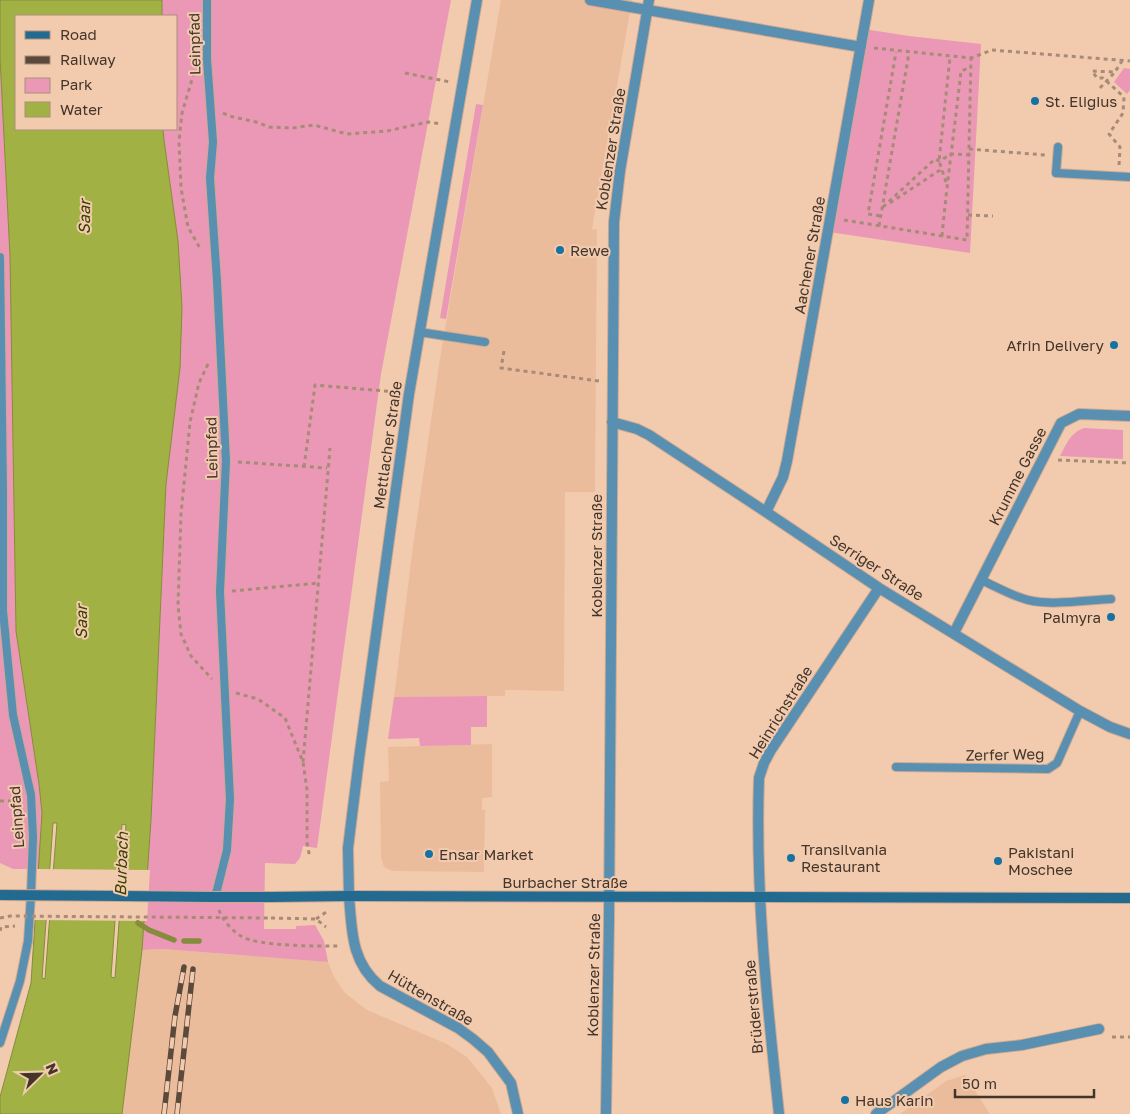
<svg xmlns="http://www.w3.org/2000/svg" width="1130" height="1114" viewBox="0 0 1130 1114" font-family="'Golos Text',sans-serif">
<rect width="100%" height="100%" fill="#f2cbaf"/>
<path fill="#eabc9c" d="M 501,0 L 632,0 L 592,229 L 597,230 L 595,492 L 565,492 L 564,691 L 505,690 L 505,696 L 394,697 L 413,546 L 439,365 Z
M 492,744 L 492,797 L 482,798 L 482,810 L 485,810 L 484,872 L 392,871 L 384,867 L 381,858 L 380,782 L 389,781 L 388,747 Z
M 163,949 L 328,962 L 334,977 L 345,993 L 367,1010 L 447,1044 L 467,1057 L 492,1088 L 501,1114 L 122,1114 L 142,950 Z
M 965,1075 L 990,1114 L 900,1114 L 946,1081 Z"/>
<path fill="#ea98b5" d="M 162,0 L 451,0 L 381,374 L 317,848 L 303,846 L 300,858 L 295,864 L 265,863 L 264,929 L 296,929 L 296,926 L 315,925 L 324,941 L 328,962 L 163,949 L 142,950 L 151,820 L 166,484 L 180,368 L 178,241 L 164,140 L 163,129 L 176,129 L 176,16 L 162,16 Z
M 864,29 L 909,36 L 981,44 L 970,253 L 829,232 Z
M 0,58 L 10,256 L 16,631 L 39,784 L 42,813 L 40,869 L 13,869 L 0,863 Z
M 1124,68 L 1130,69 L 1130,90 L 1127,94 L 1114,82 Z
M 476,104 L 483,105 L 446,319 L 440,318 Z
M 1084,428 L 1123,430 L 1123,459 L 1060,456 C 1067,443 1070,433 1084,428 Z
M 487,696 L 487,727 L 471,727 L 471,745 L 420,746 L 419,738 L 388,739 L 394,697 Z"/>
<path fill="#a1b143" stroke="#858c3c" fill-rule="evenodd" d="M 0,0 L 162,0 L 162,16 L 16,16 L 16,129 L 163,129 L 164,140 L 178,241 L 182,307 L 180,368 L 166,484 L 151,820 L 142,950 L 122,1114 L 0,1114 L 0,1097 L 31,983 L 42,813 L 39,784 L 16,631 L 10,256 L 0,58 ZM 53,823 L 57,823 L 45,979 L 42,978 ZM 122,824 L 126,825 L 115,978 L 111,977 Z"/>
<path fill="#f2cbaf" d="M 37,869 L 150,870 L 147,921 L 34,920 Z"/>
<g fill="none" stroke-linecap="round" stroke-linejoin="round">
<path stroke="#858c3c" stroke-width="5.5" d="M 138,923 L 149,930 L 174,940
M 184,941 L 199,941"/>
<defs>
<path id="service" d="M 207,0 L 207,59 L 213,142 L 210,178 L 217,281 L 226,461 L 220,592 L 230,799 L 227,850 L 216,894
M 1058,147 L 1056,173 L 1130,177
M 0,257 L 3,493 L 3,611 L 13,715 L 31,795 L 33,837 L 31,895 L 28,941 L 20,981 L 0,1043
M 419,332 L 485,342
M 981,580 C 997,587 1012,596 1028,600 C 1051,606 1087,600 1111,599
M 896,767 L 1048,769 L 1057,763 L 1080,711"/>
<path id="minor" d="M 590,0 L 861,47
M 612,422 L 637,429 L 649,435 L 766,512 L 879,588 L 1080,711 L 1110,727 L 1130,734
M 766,512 L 783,477 L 787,461 L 869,0
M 954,633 L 1061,423 L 1079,414 L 1130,416
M 349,896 C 352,931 351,962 380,986 L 458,1028 L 473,1039 L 488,1052 L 511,1083 L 518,1114
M 606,1114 L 609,919 L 614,222 L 620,171 L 649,0
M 779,1114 C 767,1003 755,890 759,778 L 764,763 L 771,750 L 879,588
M 876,1114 L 941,1067 L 962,1056 L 986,1049 L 1022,1045 L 1099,1029"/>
<path id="tertiary" d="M 349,896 L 348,848 L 359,759 L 409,394 L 477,0"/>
<path id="secondary" d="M 121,896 L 213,897
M 271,897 L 349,896 L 1130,898"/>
</defs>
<use href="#service" stroke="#ccaa92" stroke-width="10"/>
<use href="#minor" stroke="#ccaa92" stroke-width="12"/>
<use href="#tertiary" stroke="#ccaa92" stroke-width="12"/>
<use href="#secondary" stroke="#ccaa92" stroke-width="12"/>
<path stroke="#a88b77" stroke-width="3" stroke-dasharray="4 4" stroke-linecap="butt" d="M 874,48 L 971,58 L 992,50 L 1130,61
M 195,73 L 193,76 L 182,113 L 179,142 L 181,188 L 188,227 L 201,250
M 405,73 L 450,82
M 1100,88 L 1115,72
M 223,113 L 229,116 L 256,122 L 269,127 L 292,128 L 314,125 L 347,134 L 387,131 L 428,122 L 442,124
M 969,149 L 1045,155
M 1119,165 L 1120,147 L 1109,134 L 1123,113 L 1124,97 L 1103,78 L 1097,78 L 1092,71 L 1115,72 L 1122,61
M 946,182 L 939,161 L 950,57
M 890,203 L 940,170 L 940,166
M 883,207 L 935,159 L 939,161 L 952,154 L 969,155
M 968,215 L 993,216
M 880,216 L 868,214 L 896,52
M 844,220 L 967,240 L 971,58
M 879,226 L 909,53
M 942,236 C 947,181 955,126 961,71 L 971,67
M 504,351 L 501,368 L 599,381
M 208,364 L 199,383 L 190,422 L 181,514 L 178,605 L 181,634 L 191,656 L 212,679
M 1058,460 L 1130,463
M 238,462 L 327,468
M 304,467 L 315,385 L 396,392
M 232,591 L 319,583
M 236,693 L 258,699 L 285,718 L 303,762 L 307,790 L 307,843 L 310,858
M 303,762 L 330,448
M 0,801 L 20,801
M 219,910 C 222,919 232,931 241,936 C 259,947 319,946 341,946
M 271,918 L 316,919 L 326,927
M 316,919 L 328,911
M 0,931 L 1,927 L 15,926
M 1112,1037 L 1130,1037"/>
<use href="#service" stroke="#598fb0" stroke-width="8"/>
<use href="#minor" stroke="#598fb0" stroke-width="10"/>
<use href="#tertiary" stroke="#598fb0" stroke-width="10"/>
<use href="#secondary" stroke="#236a91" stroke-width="10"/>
<defs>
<path id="rail" d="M 164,1114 L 175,1016 L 184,967
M 177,1114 L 193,969"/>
</defs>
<use href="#rail" stroke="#5b493c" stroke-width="5.5"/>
<use href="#rail" stroke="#f2cbaf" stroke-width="4" stroke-dasharray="11" stroke-linecap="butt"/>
<defs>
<path id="secondary-bridge" d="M 0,895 L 121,896
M 213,897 L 271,897"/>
</defs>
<use href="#secondary-bridge" stroke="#ccaa92" stroke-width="12" stroke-linecap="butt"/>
<path stroke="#a88b77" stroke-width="3" stroke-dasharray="4 4" stroke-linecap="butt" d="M 0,918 L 10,916 L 271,918"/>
<use href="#secondary-bridge" stroke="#236a91" stroke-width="10"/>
</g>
<g fill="#1673a1" stroke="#f2cbaf" stroke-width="2">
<circle cx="1035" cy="101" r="5"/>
<circle cx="560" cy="250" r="5"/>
<circle cx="1114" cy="345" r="5"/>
<circle cx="1111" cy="617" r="5"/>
<circle cx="429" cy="854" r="5"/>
<circle cx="791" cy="858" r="5"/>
<circle cx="998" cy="861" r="5"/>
<circle cx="845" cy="1100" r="5"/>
</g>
<g text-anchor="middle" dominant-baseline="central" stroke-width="4" stroke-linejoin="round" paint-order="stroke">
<g font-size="15" fill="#44352a" stroke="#f2cbaf">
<text transform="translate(194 44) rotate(-91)">Leinpfad</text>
<text transform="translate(610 149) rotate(-81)">Koblenzer Straße</text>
<text transform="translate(809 255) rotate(-80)">Aachener Straße</text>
<text transform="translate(387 445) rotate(-82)">Mettlacher Straße</text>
<text transform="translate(211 448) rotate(-91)">Leinpfad</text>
<text transform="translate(1017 476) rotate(-63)">Krumme Gasse</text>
<text transform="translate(596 556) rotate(-90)">Koblenzer Straße</text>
<text transform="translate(877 567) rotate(33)">Serriger Straße</text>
<text transform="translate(780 712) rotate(-58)">Heinrichstraße</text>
<text transform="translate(1005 754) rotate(-1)">Zerfer Weg</text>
<text transform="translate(16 817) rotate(-94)">Leinpfad</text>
<text x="565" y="882">Burbacher Straße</text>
<text transform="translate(593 975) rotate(-89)">Koblenzer Straße</text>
<text transform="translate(431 997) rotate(30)">Hüttenstraße</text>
<text transform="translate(753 1007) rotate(-95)">Brüderstraße</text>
</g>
<g font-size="15" fill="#44352a" stroke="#f2cbaf" text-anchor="start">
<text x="1045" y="101">St. Eligius</text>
<text x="570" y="250">Rewe</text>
<text x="1104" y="345" text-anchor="end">Afrin Delivery</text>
<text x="1101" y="617" text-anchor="end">Palmyra</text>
<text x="801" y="849">Transilvania<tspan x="801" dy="17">Restaurant</tspan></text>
<text x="1008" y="852">Pakistani<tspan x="1008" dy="17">Moschee</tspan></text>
<text x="439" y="854">Ensar Market</text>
<text x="855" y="1100">Haus Karin</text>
</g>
<g font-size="16" font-style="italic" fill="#394002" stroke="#f2cbaf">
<text transform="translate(84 217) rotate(-89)">Saar</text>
<text transform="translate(81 622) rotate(-90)">Saar</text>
<text transform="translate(121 864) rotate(-88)">Burbach</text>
</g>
</g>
<rect x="15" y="15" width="162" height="115" fill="#f2cbaf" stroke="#ac8f7a"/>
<rect x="25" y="31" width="25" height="8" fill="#236a91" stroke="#ac8f7a"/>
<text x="60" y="40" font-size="15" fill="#44352a">Road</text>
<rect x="25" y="56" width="25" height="8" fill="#5b493c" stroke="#ac8f7a"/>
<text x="60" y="65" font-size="15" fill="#44352a">Railway</text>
<rect x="25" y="78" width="25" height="15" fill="#ea98b5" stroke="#ac8f7a"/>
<text x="60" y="90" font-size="15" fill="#44352a">Park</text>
<rect x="25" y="102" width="25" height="15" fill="#a1b143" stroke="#ac8f7a"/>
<text x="60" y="115" font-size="15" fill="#44352a">Water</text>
<g transform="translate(40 1074) rotate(67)" stroke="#f2cbaf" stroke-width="4" paint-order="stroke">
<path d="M0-4L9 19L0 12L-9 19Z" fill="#44352a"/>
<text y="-8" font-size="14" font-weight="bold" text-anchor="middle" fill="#44352a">N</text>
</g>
<path d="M955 1089v8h139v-8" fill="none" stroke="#44352a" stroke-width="2.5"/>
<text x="962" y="1089" font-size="15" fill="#44352a" stroke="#f2cbaf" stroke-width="4" paint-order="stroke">50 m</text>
</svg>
